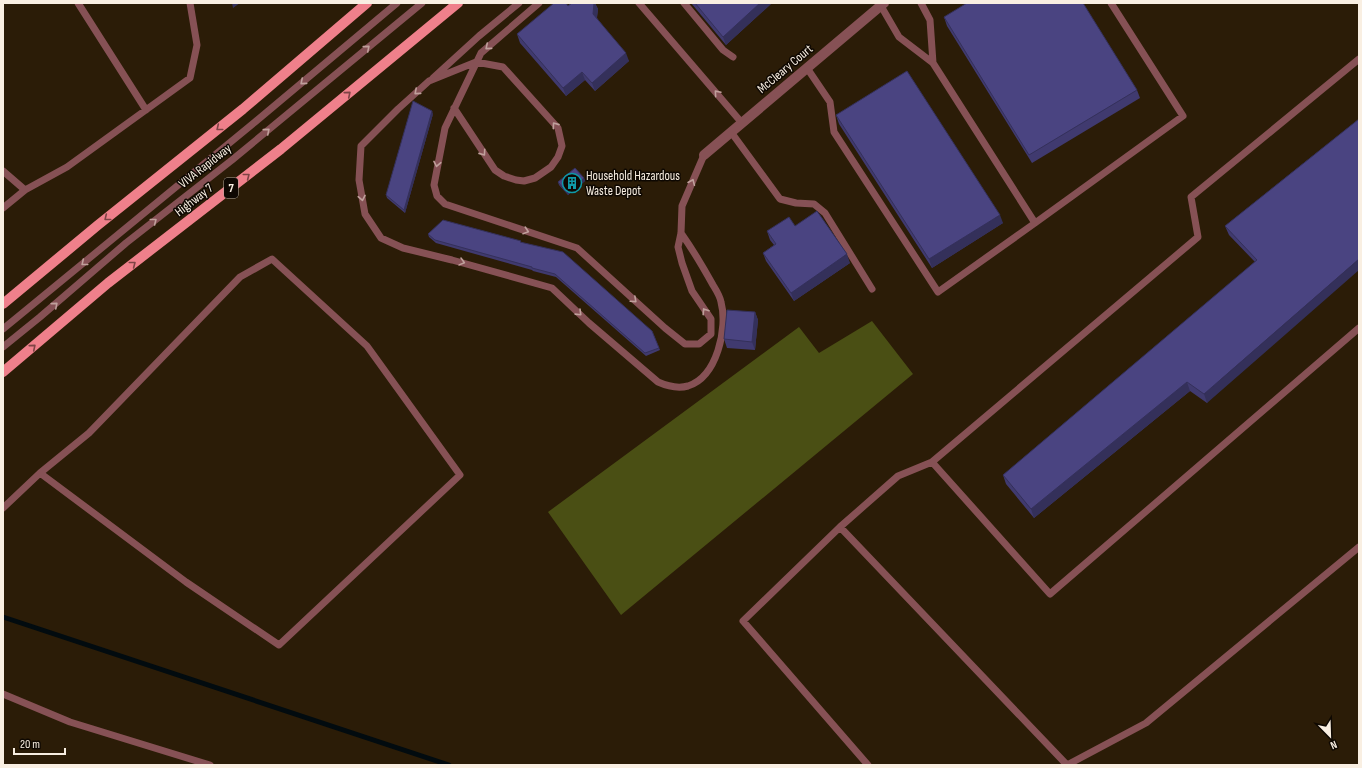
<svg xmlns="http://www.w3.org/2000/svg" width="1362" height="768" viewBox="0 0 1362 768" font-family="'Sofia Sans Condensed',sans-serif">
<rect width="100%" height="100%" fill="#2b1c07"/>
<path fill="#4a4f14" d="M 872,321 L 913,374 L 621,615 L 548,512 L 799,327 L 819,353 Z"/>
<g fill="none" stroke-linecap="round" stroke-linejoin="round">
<path stroke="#020b0f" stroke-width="5" d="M 3,617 L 449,765"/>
<path stroke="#865155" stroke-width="7" d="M 78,3 L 146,110
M 539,3 L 481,53 L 445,128 L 434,185 L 437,196 L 445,204 L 577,248 L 665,328 L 685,344 L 699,344 L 711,334 L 711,319 L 692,291 L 682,263 L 678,247 L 681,233 L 682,206 L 704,155
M 639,3 L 742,123
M 684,3 L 723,50 L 733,57
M 921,3 L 930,20 L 933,63
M 1359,59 L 1191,197 L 1198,237 L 932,462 L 1050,594 L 1359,328
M 807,68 L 830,102 L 834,132 L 938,292 L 1035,223 L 933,63 L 899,37 L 881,6
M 433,78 L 479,36 L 519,3
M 454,108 L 495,170 L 504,176 L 516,180 L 524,181 L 535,178 L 551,167 L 558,157 L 562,146 L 558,128 L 503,67 L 476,62 L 429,81 L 398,109 L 361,146 L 359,180 L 365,214 L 381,238 L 403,248 L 452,260 L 552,288 L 589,323 L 658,382 C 667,386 677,389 688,386 C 717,377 728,328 721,302 C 720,296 716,290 713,285 C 703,267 693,250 681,233
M 731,132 L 780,199 L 796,203 L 814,204 L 825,213 L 872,289
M 3,171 L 25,190 L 67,167 L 190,78 L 197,45 L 190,3
M 3,208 L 25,190
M 1035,223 L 1183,116 L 1111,3
M 3,329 L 255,122 L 397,3
M 3,347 L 40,317 L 126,243 L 232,160 L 422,3
M 3,508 L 40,473 L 89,433 L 240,277 L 272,259 L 367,346 L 460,475 L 279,645 L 186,582 L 40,473
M 840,527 L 1067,765
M 3,694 L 70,722 L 210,765
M 868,765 L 743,621 L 840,527 L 898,476 L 932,462
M 1067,765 L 1146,723 L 1359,547"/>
<path stroke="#865155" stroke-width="10" d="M 704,155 L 884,3"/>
<path stroke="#ef808b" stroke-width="10" d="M 3,304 L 98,225 L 243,109 L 367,3
M 3,372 L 108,283 L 281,149 L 458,3"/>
</g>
<path fill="#403a6f" d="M 572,3 L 595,3 L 598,9 L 597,18 L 629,61 L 595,91 L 585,80 L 566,96 L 520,43 L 517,34 Z
M 691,3 L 772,3 L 726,45 Z
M 944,17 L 1137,90 L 1140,98 L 1032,163 L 947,26 Z
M 433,114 L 405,213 L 387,198 L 386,195 Z
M 836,115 L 1003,223 L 932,268 L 839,124 Z
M 1359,119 L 1207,403 L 1190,391 L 1034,518 L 1006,484 L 1003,475 L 1255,262 L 1229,235 L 1225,226 Z
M 584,178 L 585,181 L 568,195 L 559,185 L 558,182 Z
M 795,226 L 850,263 L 794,301 L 766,261 L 763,253 L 774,245 L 770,240 L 767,231 Z
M 428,234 L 521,241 L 521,243 L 652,331 L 660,350 L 646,356 L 556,277 L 533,271 L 532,270 L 436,243 L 429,237 Z
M 755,312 L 758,320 L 755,350 L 727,348 L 724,339 Z"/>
<path fill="#34305a" d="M 232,3 L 240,3 L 233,8 Z
M 594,3 L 595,3 L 598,9 L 596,23 L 593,14 Z
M 760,3 L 772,3 L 726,45 L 723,37 Z
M 626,53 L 629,61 L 595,91 L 592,83 Z
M 582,72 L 585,80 L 566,96 L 563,88 Z
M 432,111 L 433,114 L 405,213 L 404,210 Z
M 584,178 L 585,181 L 568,195 L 567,193 Z
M 1000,215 L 1003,223 L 932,268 L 929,259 Z
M 847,254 L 850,263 L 794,301 L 791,293 Z
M 1359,259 L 1359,270 L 1207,403 L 1204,394 Z
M 755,312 L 758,320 L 755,350 L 752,342 Z
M 1187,382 L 1190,391 L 1034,518 L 1031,509 Z"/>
<path fill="#4a4481" stroke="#34305a" d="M 554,3 L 566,3 L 568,6 L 572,3 L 594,3 L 593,14 L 626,53 L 592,83 L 582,72 L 563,88 L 517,34 Z
M 695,3 L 760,3 L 723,37 Z
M 967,3 L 1083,3 L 1137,90 L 1029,155 L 944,17 Z
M 907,71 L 1000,215 L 929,259 L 836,115 Z
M 413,101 L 432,111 L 404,210 L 386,195 Z
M 1359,119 L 1359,216 L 1358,217 L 1359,218 L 1359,259 L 1204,394 L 1187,382 L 1031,509 L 1003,475 L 1257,260 L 1225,226 Z
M 575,168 L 584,178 L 567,193 L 558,182 Z
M 817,211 L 847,254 L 791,293 L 763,253 L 776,244 L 767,231 L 789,217 L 795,226 Z
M 443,220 L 521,241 L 520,242 L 563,252 L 652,331 L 659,348 L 645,353 L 555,274 L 532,268 L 532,267 L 435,240 L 428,234 Z
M 727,310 L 755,312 L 752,342 L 724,339 Z"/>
<defs><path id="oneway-chevron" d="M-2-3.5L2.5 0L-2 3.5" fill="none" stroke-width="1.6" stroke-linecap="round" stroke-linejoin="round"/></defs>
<g stroke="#c0a09c">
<use href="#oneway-chevron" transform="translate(488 47) rotate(140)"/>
<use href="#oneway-chevron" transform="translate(367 48) rotate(-40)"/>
<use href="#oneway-chevron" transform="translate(303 82) rotate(140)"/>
<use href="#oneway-chevron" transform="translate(417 92) rotate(139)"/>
<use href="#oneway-chevron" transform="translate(717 93) rotate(-131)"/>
<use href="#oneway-chevron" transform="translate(555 125) rotate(-125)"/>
<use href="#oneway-chevron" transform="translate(267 131) rotate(-40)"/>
<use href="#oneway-chevron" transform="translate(483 153) rotate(55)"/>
<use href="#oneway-chevron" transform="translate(437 164) rotate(101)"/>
<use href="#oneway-chevron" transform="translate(692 182) rotate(-67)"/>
<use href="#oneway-chevron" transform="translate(362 198) rotate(79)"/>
<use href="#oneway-chevron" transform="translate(154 221) rotate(-38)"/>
<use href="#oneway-chevron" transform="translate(526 231) rotate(18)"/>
<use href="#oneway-chevron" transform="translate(462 262) rotate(15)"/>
<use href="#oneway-chevron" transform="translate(84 263) rotate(141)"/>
<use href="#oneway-chevron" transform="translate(634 300) rotate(42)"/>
<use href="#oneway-chevron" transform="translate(55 305) rotate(-41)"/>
<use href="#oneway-chevron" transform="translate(705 311) rotate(-123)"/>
<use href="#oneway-chevron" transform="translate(579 313) rotate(44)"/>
</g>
<g stroke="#7e4446">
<use href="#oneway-chevron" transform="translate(348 94) rotate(-40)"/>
<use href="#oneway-chevron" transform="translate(219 128) rotate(141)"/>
<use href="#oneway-chevron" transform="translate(247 176) rotate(-38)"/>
<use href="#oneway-chevron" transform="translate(107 218) rotate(141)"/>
<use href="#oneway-chevron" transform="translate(133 264) rotate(-38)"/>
<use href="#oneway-chevron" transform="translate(33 347) rotate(-40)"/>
</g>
<defs>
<symbol id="building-ring" viewBox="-11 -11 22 22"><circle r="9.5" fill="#0e0802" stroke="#0f9aa8" stroke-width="1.5"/><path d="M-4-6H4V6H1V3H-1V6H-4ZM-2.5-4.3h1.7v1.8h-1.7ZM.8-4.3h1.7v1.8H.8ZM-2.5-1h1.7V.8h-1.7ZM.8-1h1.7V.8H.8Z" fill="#0f9aa8"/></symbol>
</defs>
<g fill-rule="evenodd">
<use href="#building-ring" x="561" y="172" width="22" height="22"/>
</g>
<g text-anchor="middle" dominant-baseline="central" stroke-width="3" stroke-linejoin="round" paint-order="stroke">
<rect fill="#0e0802" stroke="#b2aa9f" stroke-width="1" x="224" y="178" width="14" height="20" rx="3"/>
<g font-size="12" font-weight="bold" fill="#f9efe2">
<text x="231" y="188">7</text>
</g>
<g font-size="13" fill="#f9efe2" stroke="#0e0802">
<text transform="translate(785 69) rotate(-40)">McCleary Court</text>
<text transform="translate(205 166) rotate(-38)">VIVA Rapidway</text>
<text transform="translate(194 200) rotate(-38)">Highway 7</text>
</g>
<g font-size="13" fill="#f9efe2" stroke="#0e0802" text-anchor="start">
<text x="586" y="176">Household Hazardous<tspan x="586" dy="15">Waste Depot</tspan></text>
</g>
</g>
<rect width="1362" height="768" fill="none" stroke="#f9efe2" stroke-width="8"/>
<g transform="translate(1330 736) rotate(157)" stroke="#0e0802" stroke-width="3" paint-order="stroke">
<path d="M0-3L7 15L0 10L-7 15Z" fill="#f9efe2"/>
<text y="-6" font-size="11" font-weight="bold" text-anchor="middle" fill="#f9efe2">N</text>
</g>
<path d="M14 748v6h51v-6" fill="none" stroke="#f9efe2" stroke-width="2"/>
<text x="20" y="748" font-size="12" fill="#f9efe2" stroke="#0e0802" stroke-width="3" paint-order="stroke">20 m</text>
</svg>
